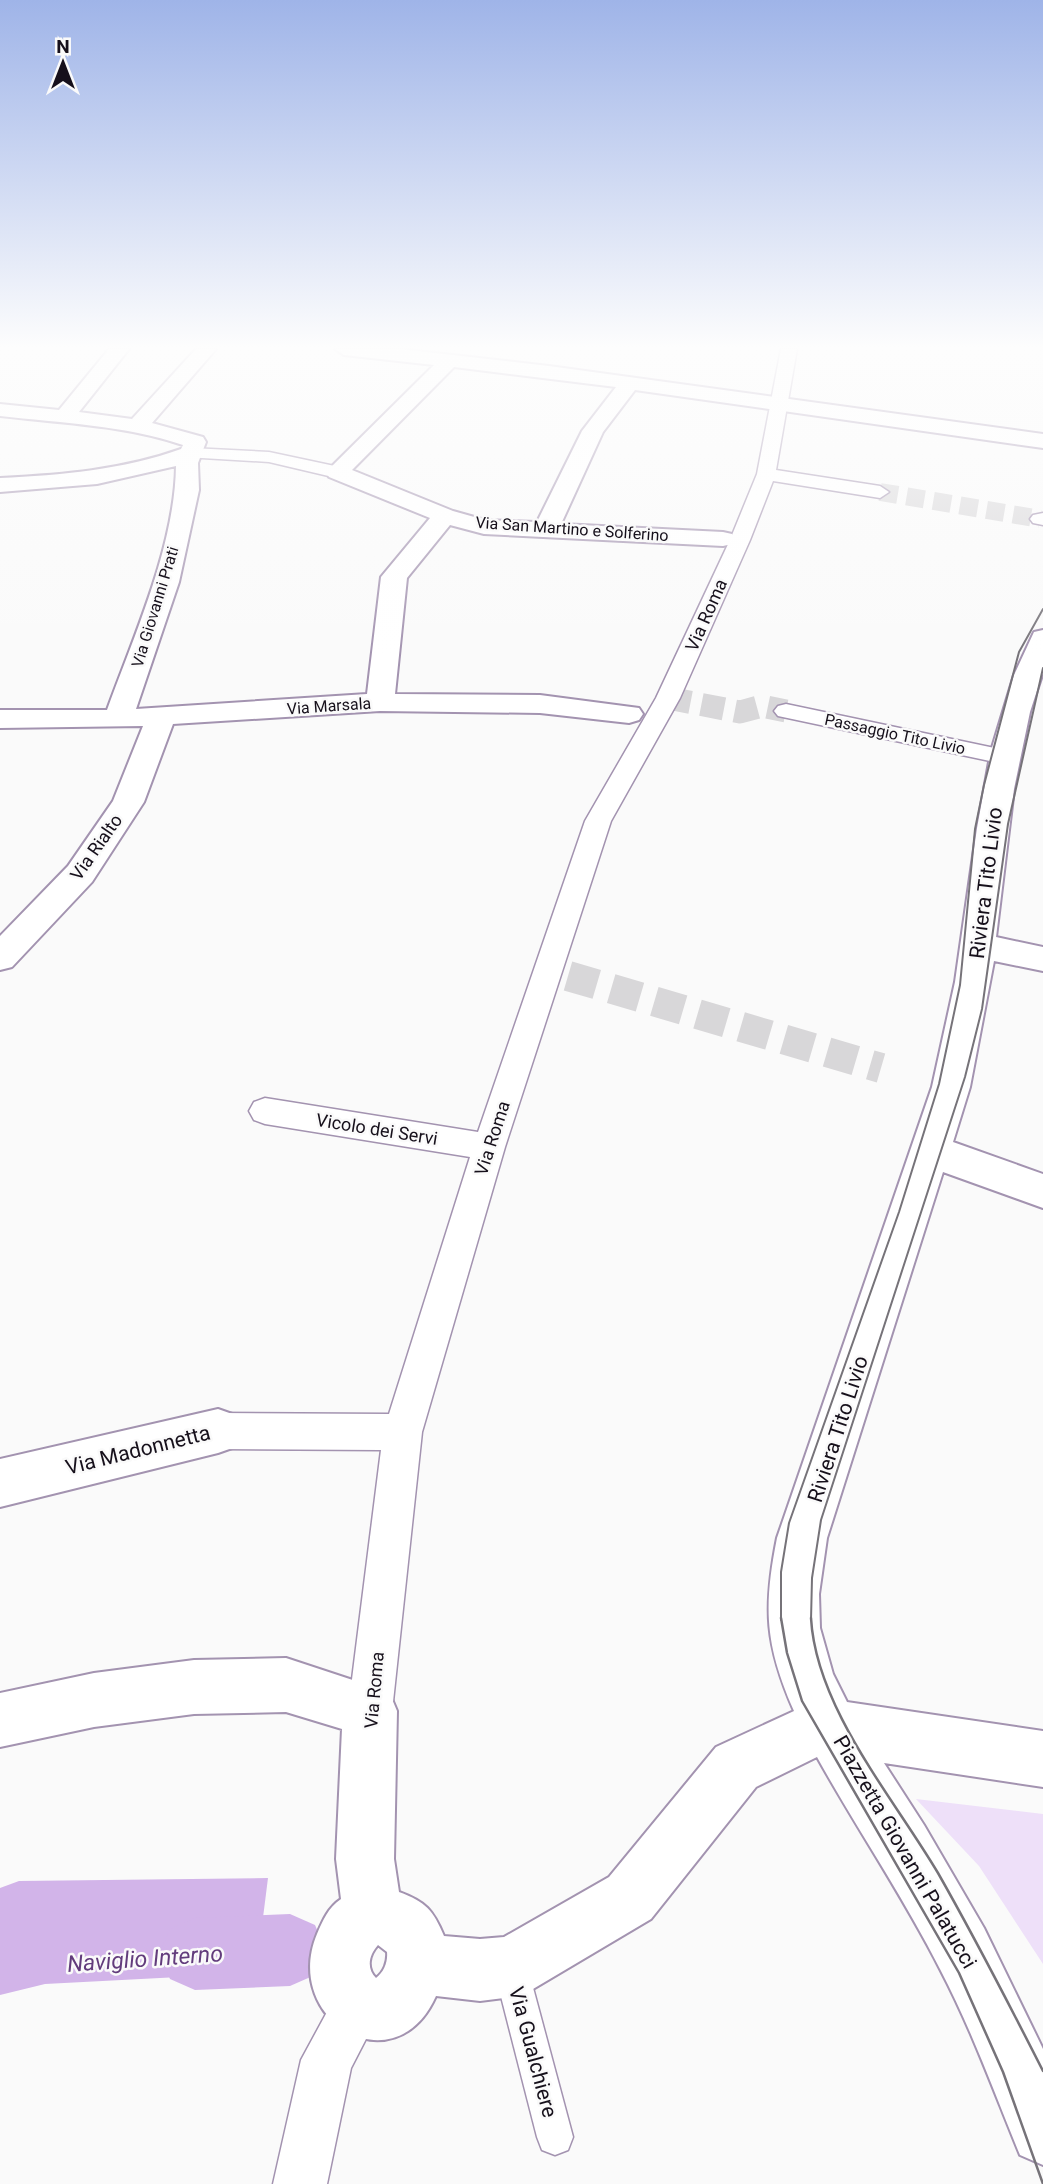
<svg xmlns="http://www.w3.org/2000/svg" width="1043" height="2184" viewBox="0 0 1043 2184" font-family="Roboto,sans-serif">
<rect width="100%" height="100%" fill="#fafafa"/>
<path fill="#eee0f9" d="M 916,1799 L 1043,1814 L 1043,1964 L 979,1866 Z"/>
<path fill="#d2b4e9" d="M 268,1878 L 256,1973 L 45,1984 L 0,1995 L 0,1888 L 19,1881 Z"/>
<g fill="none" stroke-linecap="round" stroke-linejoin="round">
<path fill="#d2b4e9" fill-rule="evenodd" d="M 290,1914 L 315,1925 L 326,1950 L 315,1975 L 290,1986 L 195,1990 L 170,1979 L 159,1954 L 170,1929 L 195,1918 Z"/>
<path stroke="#d8d7d9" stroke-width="18" stroke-dasharray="18 9" stroke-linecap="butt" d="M 880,492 L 1040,519"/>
<path stroke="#d8d7d9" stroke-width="23" stroke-dasharray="23 11" stroke-linecap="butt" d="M 668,698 L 740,712 L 762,706 L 786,711"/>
<path stroke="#d8d7d9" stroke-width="30" stroke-dasharray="30 15" stroke-linecap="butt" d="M 568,976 L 881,1068"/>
<defs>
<path id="service" d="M 511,1952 L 523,1957 L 528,1969 L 573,2137 L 568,2150 L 555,2155 L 542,2150 L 537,2137 L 494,1969 L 499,1957 Z"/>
<path id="pedestrian" d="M 781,349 L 797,349 L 776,470 L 880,486 L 889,492 L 880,498 L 773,481 L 750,540 L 680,698 L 611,821 L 505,1147 L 422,1432 L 392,1711 L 386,1727 L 370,1733 L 354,1727 L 348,1711 L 381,1450 L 218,1449 L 204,1444 L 199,1431 L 204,1418 L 218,1413 L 389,1414 L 470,1157 L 265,1124 L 254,1120 L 249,1111 L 254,1102 L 265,1098 L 478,1132 L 585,821 L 656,698 L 730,540 L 757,474 Z
M 191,448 L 269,452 L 344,468 L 346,472 L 337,478 L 269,462 L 185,457 L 182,453 L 185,449 Z
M 1043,513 L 1043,525 L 1033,523 L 1030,519 L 1033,515 Z
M 786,704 L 1004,750 L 1013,752 L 1016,757 L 1013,762 L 1004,764 L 778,716 L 774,711 L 778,706 Z
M 358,1981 L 376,1988 L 383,2006 L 351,2068 L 327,2184 L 273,2184 L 301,2060 L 340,1988 Z"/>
<path id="minor" d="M 109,349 L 129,349 L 79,412 L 132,419 L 196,349 L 216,349 L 152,423 L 203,437 L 206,442 L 198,463 L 199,490 L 179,582 L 136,709 L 367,694 L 381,577 L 430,518 L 329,477 L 326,472 L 434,365 L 344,355 L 335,349 L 400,349 L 549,366 L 1043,434 L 1043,448 L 635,390 L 603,432 L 561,524 L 723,532 L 732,534 L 735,539 L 732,544 L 723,546 L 484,534 L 450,525 L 407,578 L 395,694 L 540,695 L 639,708 L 643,714 L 639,720 L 629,723 L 540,713 L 380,711 L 173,724 L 144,802 L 92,882 L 12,967 L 0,970 L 0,936 L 68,866 L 113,801 L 143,726 L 0,728 L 0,710 L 107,710 C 134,636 175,545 176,466 L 97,484 L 0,492 L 0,478 C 62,475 122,470 181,449 L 183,445 C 124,425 61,423 0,416 L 0,404 L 59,410 ZM 454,367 L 616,387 L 582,431 L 537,522 L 485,520 L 453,511 L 352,470 Z
M 1043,630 L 1043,672 L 1030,712 L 1014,789 L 996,937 L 1043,947 L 1043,971 L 994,961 L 970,1087 L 953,1142 L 1043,1174 L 1043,1208 L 943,1172 L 827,1538 L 819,1594 L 820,1628 L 833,1674 L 847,1702 L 1043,1731 L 1043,1787 L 884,1763 L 924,1825 L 984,1928 L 1043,2049 L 1043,2165 L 1020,2155 C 994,2092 972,2030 940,1969 C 903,1896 857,1829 817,1757 L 756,1787 L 651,1919 L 533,1989 L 511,1997 L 480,2001 L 436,1996 C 395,2088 281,2021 317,1934 C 323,1920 328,1908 341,1899 L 336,1859 L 342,1729 L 286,1712 L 194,1714 L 94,1727 L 0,1747 L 0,1693 L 94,1673 L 194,1660 L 286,1658 L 389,1692 L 397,1711 L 394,1859 L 399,1892 C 426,1902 433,1910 444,1936 L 480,1939 L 504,1937 L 609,1877 L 716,1747 L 794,1711 C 765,1645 763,1608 777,1538 L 932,1087 L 955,982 L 977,828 L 991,751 L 1014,675 L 1034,632 ZM 378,1945 L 387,1952 C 388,1962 384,1972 376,1978 C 366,1968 369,1955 378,1945 Z
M 218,1409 L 235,1415 L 242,1431 L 235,1447 L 218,1453 L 0,1507 L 0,1459 Z"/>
</defs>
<use href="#service" stroke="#a393b0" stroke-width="3"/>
<use href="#pedestrian" stroke="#a393b0" stroke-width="3"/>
<use href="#minor" stroke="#a393b0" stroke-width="4"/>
<use href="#service" fill="#fff" fill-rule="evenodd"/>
<use href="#pedestrian" fill="#fff" fill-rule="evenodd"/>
<use href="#minor" fill="#fff" fill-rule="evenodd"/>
<path stroke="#767379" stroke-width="2" d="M 781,1620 L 781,1572 L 789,1523 L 899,1212 L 939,1084 L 960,985 L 975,829 L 984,785 L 1019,652 L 1043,609
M 811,1620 L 812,1578 L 821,1520 L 965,1077 L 982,1009 L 1008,824 L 1043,668"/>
<path stroke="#767379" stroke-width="2.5" d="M 781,1618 L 787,1653 L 802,1701 L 959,1973 L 1003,2072 L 1043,2184
M 811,1618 C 816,1708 893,1797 938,1873 C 975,1938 1009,2004 1043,2071"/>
</g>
<linearGradient id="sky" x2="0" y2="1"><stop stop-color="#9fb4e8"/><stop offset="0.53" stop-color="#fdfdfd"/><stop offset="1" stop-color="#fdfdfd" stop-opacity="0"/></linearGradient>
<rect width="1043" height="655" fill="url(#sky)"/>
<g text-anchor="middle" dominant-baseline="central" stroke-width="5" stroke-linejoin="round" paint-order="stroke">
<g font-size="16" fill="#16101b" stroke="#fafafa">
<text transform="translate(572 529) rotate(4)">Via San Martino e Solferino</text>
<text transform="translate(155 607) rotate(-73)">Via Giovanni Prati</text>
<text transform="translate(329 706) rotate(-4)">Via Marsala</text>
<text transform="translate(895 734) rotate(12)">Passaggio Tito Livio</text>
</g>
<g font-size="18" fill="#16101b" stroke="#fafafa">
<text transform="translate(706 615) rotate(-66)">Via Roma</text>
<text transform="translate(96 847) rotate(-55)">Via Rialto</text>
<text transform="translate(377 1129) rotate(9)">Vicolo dei Servi</text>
<text transform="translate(492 1138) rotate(-72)">Via Roma</text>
<text transform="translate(374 1690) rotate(-85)">Via Roma</text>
</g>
<g font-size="21" fill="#16101b" stroke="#fafafa">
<text transform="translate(986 883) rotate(-83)">Riviera Tito Livio</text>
<text transform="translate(838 1429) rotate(-72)">Riviera Tito Livio</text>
<text transform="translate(138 1450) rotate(-14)">Via Madonnetta</text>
<text transform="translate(905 1852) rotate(60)">Piazzetta Giovanni Palatucci</text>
<text transform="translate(533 2052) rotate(75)">Via Gualchiere</text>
</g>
<g font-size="23" font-style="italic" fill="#623c7c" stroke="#fafafa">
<text transform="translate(145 1959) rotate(-4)">Naviglio Interno</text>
</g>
</g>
<g transform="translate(63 63)" stroke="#fafafa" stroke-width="5" paint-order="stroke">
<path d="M0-5L12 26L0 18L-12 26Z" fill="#16101b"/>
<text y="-10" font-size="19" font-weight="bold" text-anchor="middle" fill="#16101b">N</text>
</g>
</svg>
